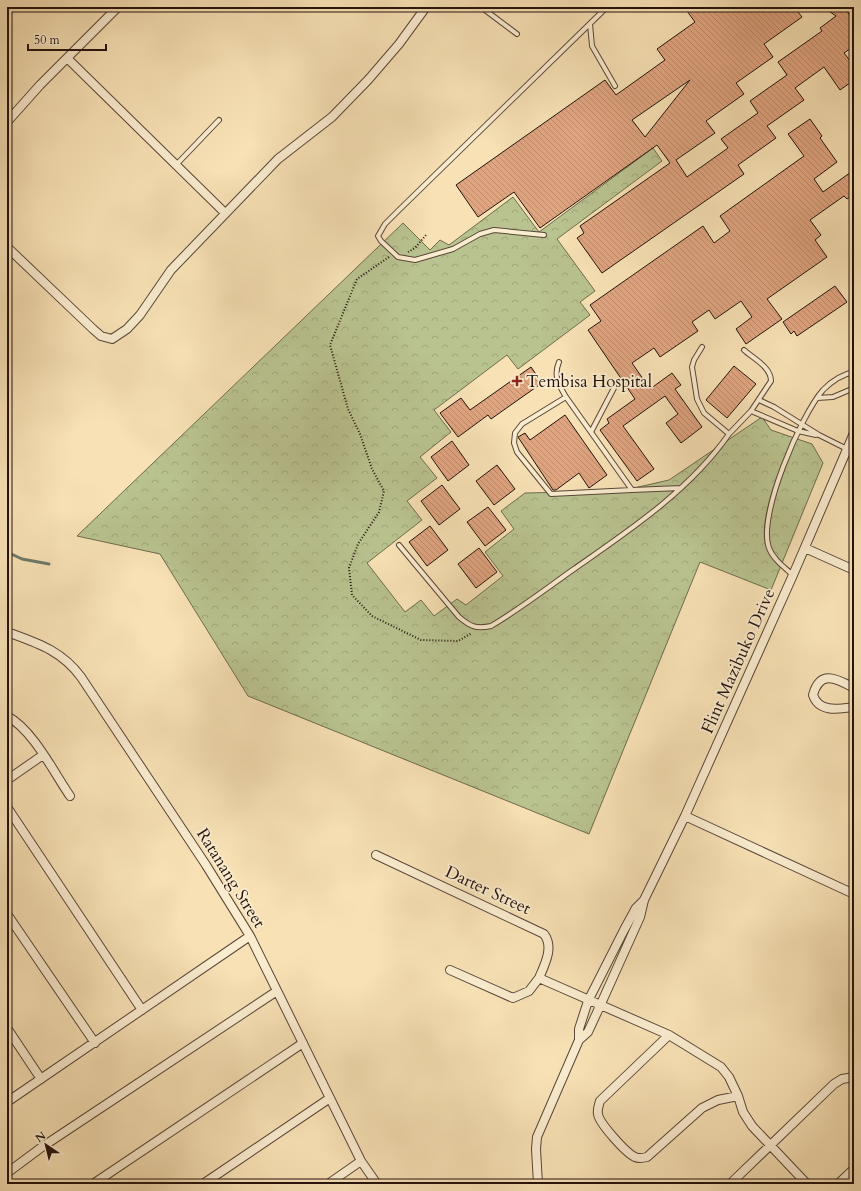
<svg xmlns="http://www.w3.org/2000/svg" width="861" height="1191" viewBox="0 0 861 1191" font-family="Cardo,serif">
<defs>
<pattern id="forest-crowns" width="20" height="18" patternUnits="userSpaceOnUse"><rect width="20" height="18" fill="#b9c390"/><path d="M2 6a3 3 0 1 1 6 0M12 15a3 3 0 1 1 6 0" fill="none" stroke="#9fa77b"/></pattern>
<pattern id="building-back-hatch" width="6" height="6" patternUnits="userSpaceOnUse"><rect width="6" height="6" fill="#dfa480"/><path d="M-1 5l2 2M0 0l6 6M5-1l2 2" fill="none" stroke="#bf8c6d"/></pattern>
</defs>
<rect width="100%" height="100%" fill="#f7e1b5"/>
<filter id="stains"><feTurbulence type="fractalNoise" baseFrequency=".005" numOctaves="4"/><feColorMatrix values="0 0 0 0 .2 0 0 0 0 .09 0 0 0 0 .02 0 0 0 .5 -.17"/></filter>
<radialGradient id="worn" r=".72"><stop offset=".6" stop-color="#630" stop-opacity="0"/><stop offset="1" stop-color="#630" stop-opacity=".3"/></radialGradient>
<path fill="url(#forest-crowns)" stroke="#6e6b4e" d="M 653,148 L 662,161 L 557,239 L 595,291 L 580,302 L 590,315 L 518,369 L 507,355 L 434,410 L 451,432 L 420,457 L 437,478 L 407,501 L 422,520 L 367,563 L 405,612 L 421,600 L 434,616 L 457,599 L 466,605 L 503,576 L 485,552 L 514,529 L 501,511 L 525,493 L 621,491 L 669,480 L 762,417 L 771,430 L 812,444 L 823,463 L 771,590 L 700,562 L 589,834 L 248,696 L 160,554 L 77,536 L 403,223 L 430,250 L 440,240 L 449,245 L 513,197 L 539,232 Z"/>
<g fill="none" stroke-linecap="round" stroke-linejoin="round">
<path stroke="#6d7a6a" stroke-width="3" d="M 7,552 L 22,559 L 49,564"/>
</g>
<path fill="url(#building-back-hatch)" stroke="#24130d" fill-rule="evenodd" d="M 692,7 L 794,7 L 802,17 L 764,44 L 773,57 L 736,83 L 744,94 L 706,121 L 715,133 L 676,160 L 687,177 L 728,148 L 721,139 L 758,113 L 750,101 L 787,75 L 778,62 L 822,31 L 820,28 L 836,16 L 823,7 L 844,7 L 854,21 L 854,46 L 844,53 L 854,66 L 854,80 L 840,90 L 824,67 L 795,88 L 804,100 L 767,126 L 776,138 L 738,165 L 744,174 L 602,273 L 577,238 L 584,233 L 580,226 L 670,163 L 657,145 L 540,228 L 514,192 L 478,217 L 456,185 L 605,80 L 616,95 L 665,60 L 657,49 L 695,22 L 687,11 ZM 690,80 L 645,137 L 632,120 Z
M 810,119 L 822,136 L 820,138 L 837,162 L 814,179 L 823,192 L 854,170 L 854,194 L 847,199 L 844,196 L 810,220 L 821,235 L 815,240 L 827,257 L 767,299 L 782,319 L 746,344 L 736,329 L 752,317 L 741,301 L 715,319 L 709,310 L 692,322 L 698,331 L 660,357 L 654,348 L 632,363 L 650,389 L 672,373 L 681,385 L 675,389 L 702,427 L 681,443 L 666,423 L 678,414 L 665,396 L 623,426 L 654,469 L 637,481 L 600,430 L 609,423 L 607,419 L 635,399 L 588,330 L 601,321 L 590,305 L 703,226 L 714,243 L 730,231 L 720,216 L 804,156 L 788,134 Z
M 835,286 L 847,302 L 797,336 L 794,331 L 791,334 L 783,322 Z
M 734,366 L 756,384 L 727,418 L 706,400 Z
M 531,367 L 542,383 L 491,419 L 488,415 L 458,437 L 440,413 L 461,398 L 470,410 Z
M 565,415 L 607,475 L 589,488 L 579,473 L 556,490 L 553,490 L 518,437 L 525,433 L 530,440 Z
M 452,441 L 469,465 L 448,481 L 431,457 Z
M 497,465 L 515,489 L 494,505 L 476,481 Z
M 442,485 L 460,509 L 439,525 L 421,501 Z
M 488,507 L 506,530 L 485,546 L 467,522 Z
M 430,526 L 448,550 L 427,566 L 409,542 Z
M 479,548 L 497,572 L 476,588 L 458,564 Z"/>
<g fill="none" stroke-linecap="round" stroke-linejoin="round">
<defs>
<path id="lane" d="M 481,7 L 517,34
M 590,24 L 592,46 L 615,86
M 854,113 L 854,120
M 176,165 L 219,120
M 544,235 L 494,230 L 480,234 L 453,249 L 415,260 L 398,257 L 381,241 L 378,236 L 385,224 L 399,210 L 607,7
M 702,347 L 694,360 L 692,367 L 697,399 L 704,413 L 729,434 L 751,411 L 771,381 C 771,367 754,359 744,350
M 559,362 C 553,376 559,385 566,397 L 632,490 L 681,488
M 566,397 L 522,424 L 515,433 L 514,443 L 517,452 L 551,494 L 632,490
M 817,398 L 833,397 L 854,388
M 759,400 L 774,407 L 819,435 L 847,449
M 751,411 L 798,431 L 816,435
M 591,432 L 614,388
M 399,545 L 459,617 C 471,627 476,629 491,626 C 520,609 547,588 574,569 C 630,530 690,490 729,434
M 793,575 C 784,567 773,559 769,548 C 757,516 801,415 823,390 C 831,382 843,374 854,372"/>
<path id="street" d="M 67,58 L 225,213
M 7,122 L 40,85 L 118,7
M 7,247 L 93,329 L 101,336 L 112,339 L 127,329 L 140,315 L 171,270 L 278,159 L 332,117 L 368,80 L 399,44 L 426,7
M 805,548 L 854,570
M 7,632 C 37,643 61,650 81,677 L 206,865 L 250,936 L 361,1161 L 377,1184
M 854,688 C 837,679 820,669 813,695 C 819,713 839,709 854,707
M 7,716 C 33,730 53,771 70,796
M 7,780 L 43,755
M 7,807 L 142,1010
M 685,816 L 854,894
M 376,855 L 544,934 C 554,947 545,964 539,978 L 669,1035 L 721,1067 L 729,1077 L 738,1096 L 743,1112 L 752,1126 L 807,1184
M 7,914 L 95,1043
M 450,970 L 513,998 L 529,991 L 539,978
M 7,1028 L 41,1079
M 669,1035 L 600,1101 C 599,1105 597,1109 598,1114 C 599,1123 626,1153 635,1157 C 639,1159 643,1158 647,1157 L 702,1108 L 718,1100 L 738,1096
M 579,1040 L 588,1032 L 600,1006 L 640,917 L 644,900 L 685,816 L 793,575 L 854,433
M 7,1102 L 250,936
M 7,1173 L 42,1147 L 277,991
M 93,1184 L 303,1043
M 203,1184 L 330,1098
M 328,1184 L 361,1161
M 538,1184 L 536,1149 L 537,1137 L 579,1040 L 579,1029 L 588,1001 L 624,930 L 636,908 L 644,900
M 730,1184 L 834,1084 L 842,1079 L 854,1077
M 838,1184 L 854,1169"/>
</defs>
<use href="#lane" stroke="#594637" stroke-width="6"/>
<use href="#street" stroke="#594637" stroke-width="10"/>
<path stroke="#24130d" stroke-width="2" stroke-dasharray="1 2" stroke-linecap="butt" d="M 408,252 L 415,248 L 426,235
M 389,257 L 357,279 L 330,345 L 348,409 L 360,434 L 372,469 L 384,491 L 379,512 L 358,544 L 349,568 L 352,595 L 372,616 L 421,640 L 458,641 L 472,633"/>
<use href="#lane" stroke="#faeccf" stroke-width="4"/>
<use href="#street" stroke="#faeccf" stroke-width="8"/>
</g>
<path fill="#8f2418" stroke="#faeccf" stroke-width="1.5" d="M515 375h4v4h4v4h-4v4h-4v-4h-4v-4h4z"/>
<g text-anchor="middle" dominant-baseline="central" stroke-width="3.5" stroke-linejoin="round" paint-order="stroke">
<g font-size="17" fill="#24130d" stroke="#faeccf" text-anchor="start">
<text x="526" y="381">Tembisa Hospital</text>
</g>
<g font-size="17" fill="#24130d" stroke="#faeccf">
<text transform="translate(738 661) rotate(-66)">Flint Mazibuko Drive</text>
<text transform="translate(231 878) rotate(58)">Ratanang Street</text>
<text transform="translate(488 890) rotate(25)">Darter Street</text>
</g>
</g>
<rect width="861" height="1191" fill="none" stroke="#f7e1b5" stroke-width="24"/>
<rect x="8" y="8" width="845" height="1175" fill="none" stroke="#24130d" stroke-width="2"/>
<rect x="12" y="12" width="837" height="1167" fill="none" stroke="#24130d"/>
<g transform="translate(46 1145) rotate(325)" stroke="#faeccf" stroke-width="3" paint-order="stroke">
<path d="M0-3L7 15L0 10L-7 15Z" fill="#24130d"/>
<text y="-6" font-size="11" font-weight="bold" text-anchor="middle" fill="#24130d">N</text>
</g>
<path d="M28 44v6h78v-6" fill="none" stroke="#24130d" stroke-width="2"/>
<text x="34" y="44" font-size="12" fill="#24130d" stroke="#faeccf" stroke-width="3" paint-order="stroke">50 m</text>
<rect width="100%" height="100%" filter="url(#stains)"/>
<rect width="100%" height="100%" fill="url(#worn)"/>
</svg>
